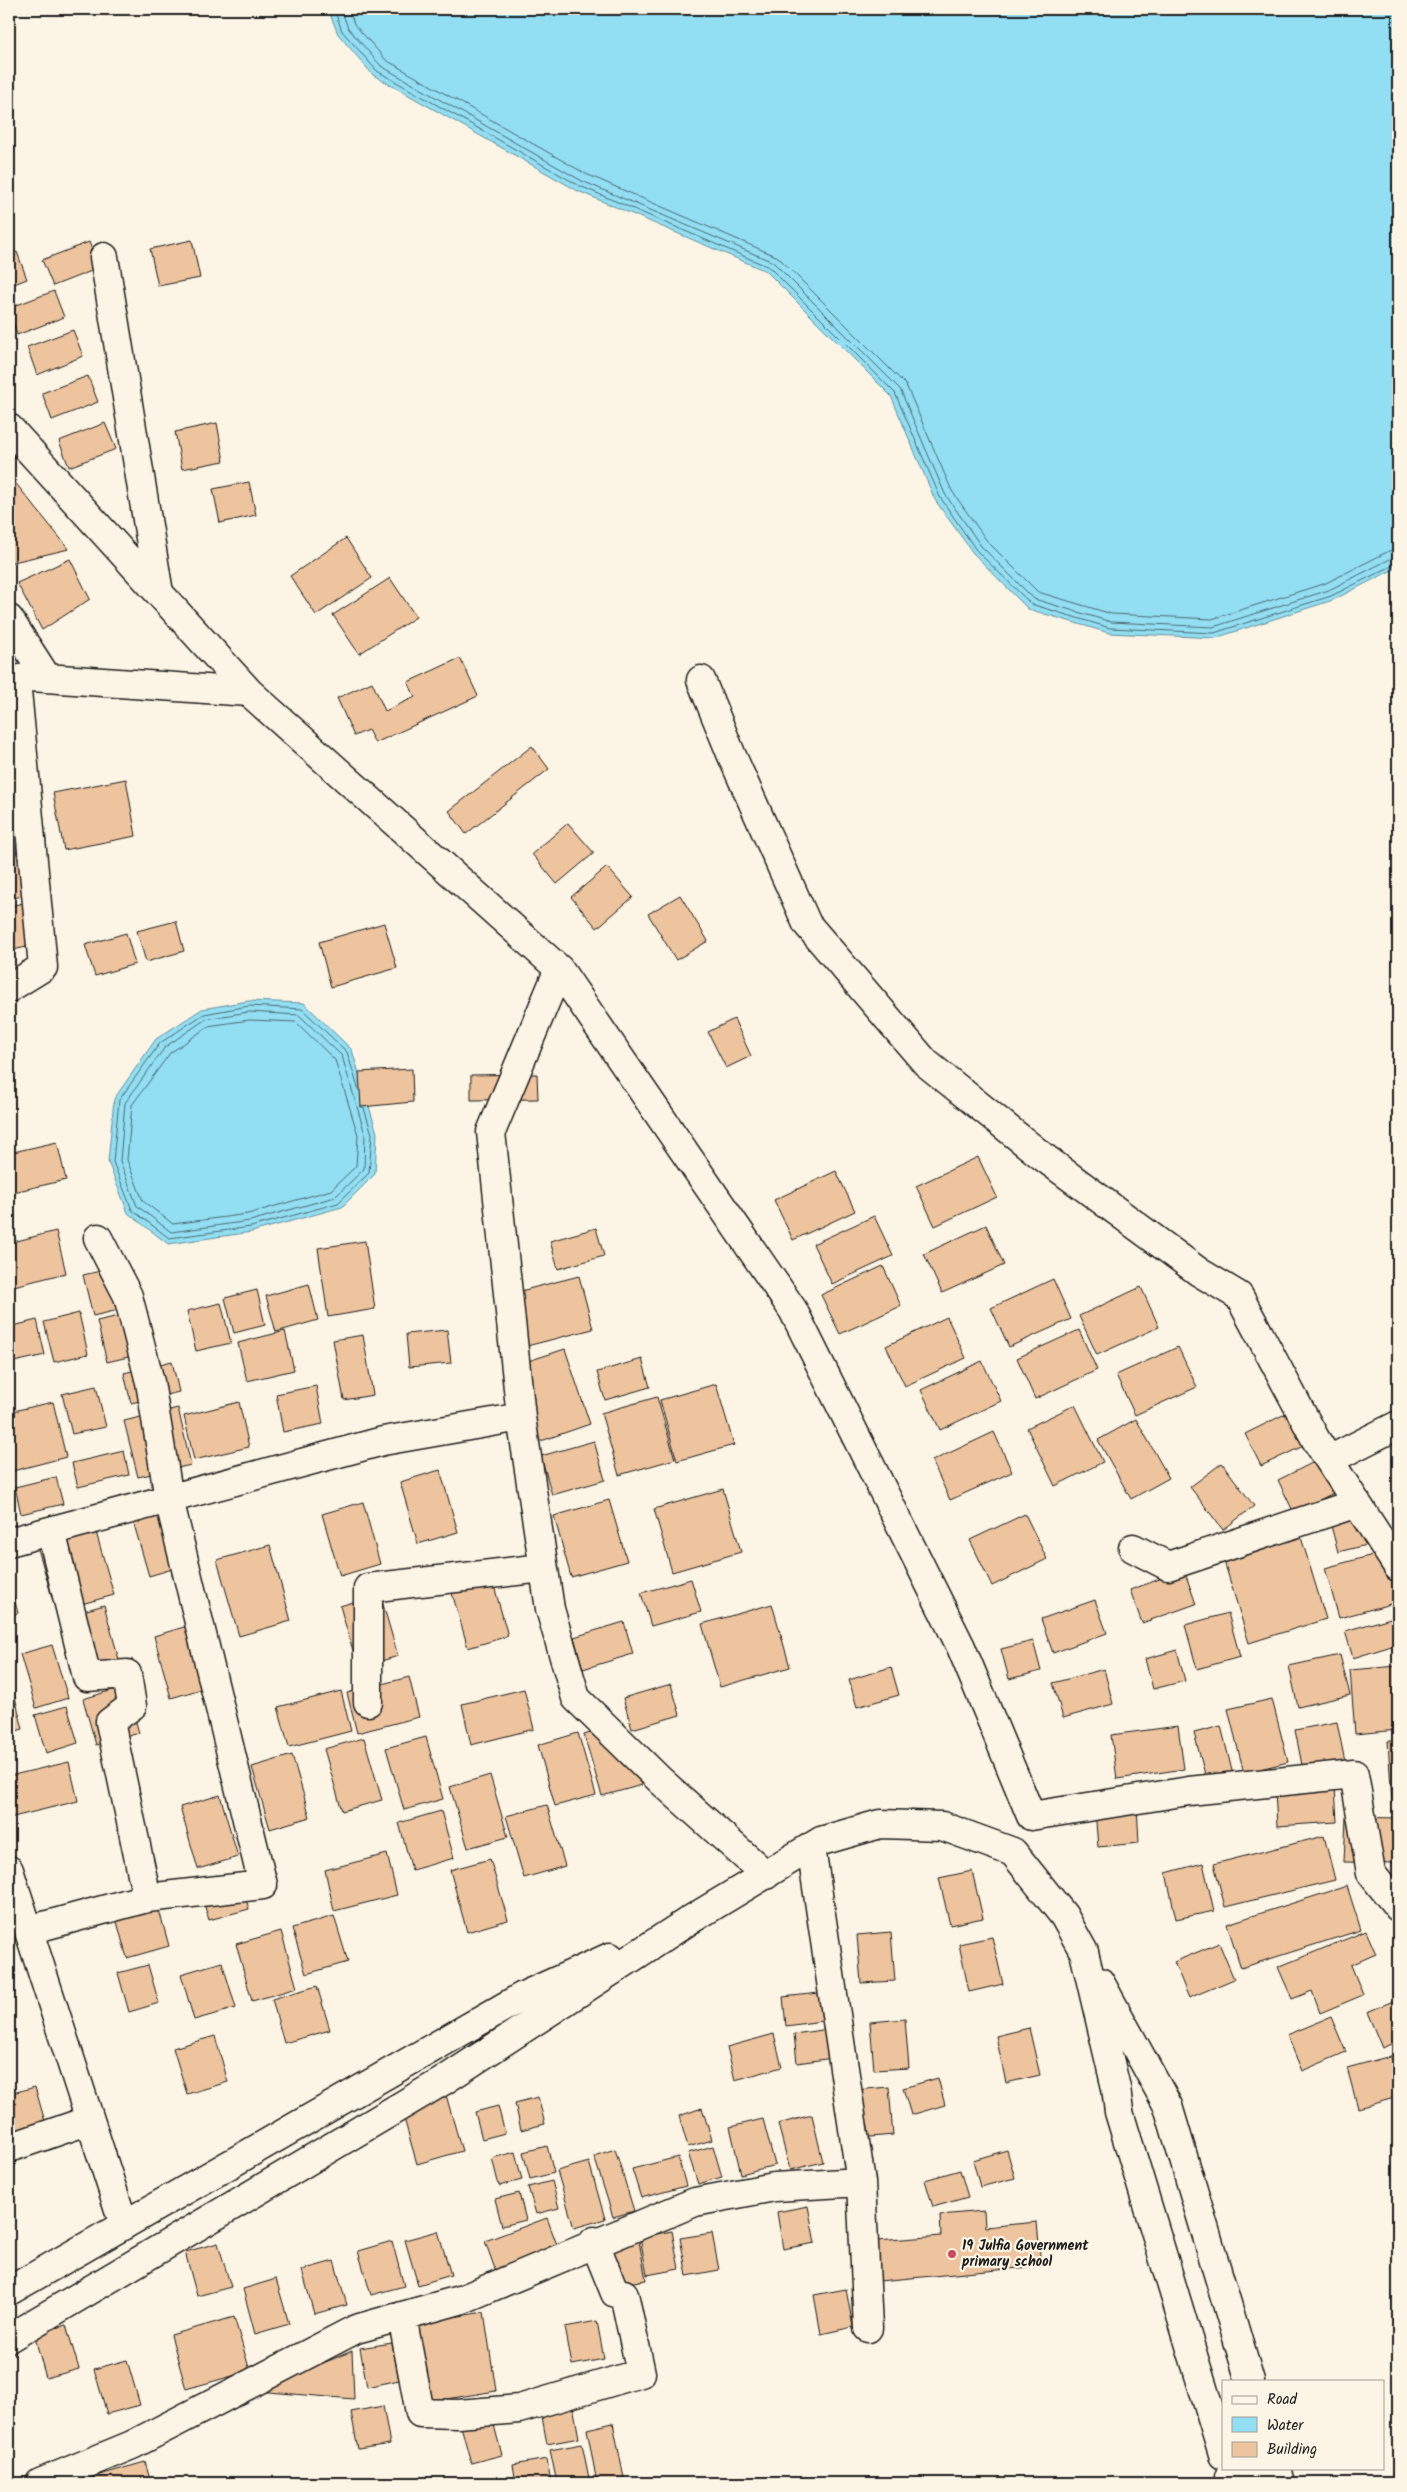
<svg xmlns="http://www.w3.org/2000/svg" width="1407" height="2492" viewBox="0 0 1407 2492" font-family="Kalam,sans-serif">
<rect width="100%" height="100%" fill="#fcf5e5"/>
<filter id="ink" filterUnits="userSpaceOnUse"><feTurbulence type="fractalNoise" baseFrequency=".02" numOctaves="2"/><feDisplacementMap in="SourceGraphic" scale="10" xChannelSelector="R" yChannelSelector="G"/><feConvolveMatrix kernelMatrix="1 2 1 2 8 2 1 2 1" color-interpolation-filters="sRGB"/></filter>
<g filter="url(#ink)">
<path fill="#92def2" stroke="#63909c" d="M 328,9 L 1398,9 L 1398,567 L 1333,600 L 1215,638 L 1109,633 L 1028,609 L 973,553 L 935,500 L 891,396 L 766,271 L 578,191 L 373,75 L 338,34 Z
M 248,1001 L 304,1003 L 352,1050 L 377,1133 L 375,1174 L 342,1207 L 252,1232 L 168,1244 L 128,1213 L 108,1162 L 114,1099 L 156,1039 L 202,1009 Z"/>
<g fill="none" stroke-linecap="round" stroke-linejoin="round">
<path stroke="#4b6a72" stroke-width="1" d="M 334,9 L 342,31 L 377,71 L 580,186 L 769,267 L 895,393 L 940,497 L 976,550 L 1031,604 L 1110,628 L 1214,633 L 1331,596 L 1398,563
M 341,9 L 348,28 L 381,66 L 582,181 L 773,262 L 900,389 L 945,494 L 981,546 L 1034,599 L 1111,622 L 1213,627 L 1329,590 L 1392,558 L 1398,557
M 349,9 L 354,24 L 386,60 L 586,174 L 778,257 L 906,385 L 952,491 L 987,541 L 1038,592 L 1112,614 L 1212,619 L 1326,583 L 1389,551 L 1398,549
M 249,1012 L 299,1015 L 342,1056 L 365,1134 L 364,1169 L 335,1197 L 250,1221 L 171,1232 L 137,1206 L 120,1161 L 125,1103 L 165,1047 L 206,1019 Z
M 250,1020 L 296,1022 L 335,1060 L 358,1135 L 356,1166 L 331,1190 L 248,1214 L 173,1224 L 143,1201 L 127,1160 L 132,1105 L 170,1053 L 209,1026 Z
M 359,1091 L 347,1052 L 302,1009 L 249,1006 L 204,1014 L 160,1043 L 119,1100 L 113,1162 L 132,1210 L 169,1238 L 251,1227 L 338,1203 L 369,1173 L 372,1134 L 364,1108"/>
</g>
<path fill="#eec49e" stroke="#1c1c1c" d="M 192,240 L 200,278 L 158,286 L 150,249 Z
M 89,242 L 99,268 L 53,286 L 42,260 Z
M 17,252 L 27,279 L 9,286 L 9,255 Z
M 54,291 L 64,317 L 17,335 L 9,308 Z
M 73,330 L 83,356 L 37,375 L 27,347 Z
M 88,376 L 98,402 L 52,420 L 42,393 Z
M 105,423 L 116,449 L 69,467 L 59,441 Z
M 217,423 L 224,461 L 182,469 L 175,432 Z
M 9,475 L 69,549 L 9,563 Z
M 249,482 L 256,515 L 220,523 L 213,489 Z
M 346,538 L 372,578 L 316,615 L 290,576 Z
M 70,559 L 90,599 L 42,630 L 17,583 Z
M 390,578 L 416,617 L 359,654 L 333,615 Z
M 460,658 L 478,696 L 375,743 L 368,730 L 354,736 L 337,698 L 372,682 L 385,711 L 415,697 L 408,682 Z
M 532,746 L 549,769 L 466,834 L 449,811 Z
M 126,779 L 136,836 L 64,850 L 53,793 Z
M 568,823 L 594,853 L 557,884 L 532,854 Z
M 13,838 L 27,895 L 9,899 L 9,839 Z
M 607,867 L 633,897 L 597,928 L 571,897 Z
M 680,895 L 708,941 L 676,960 L 648,914 Z
M 29,902 L 39,944 L 9,951 L 9,906 Z
M 176,921 L 184,951 L 146,962 L 137,931 Z
M 384,923 L 397,968 L 331,987 L 319,942 Z
M 126,933 L 135,964 L 95,976 L 85,945 Z
M 734,1019 L 751,1056 L 726,1068 L 708,1032 Z
M 412,1069 L 413,1102 L 361,1107 L 359,1072 Z
M 537,1074 L 538,1099 L 471,1100 L 471,1075 Z
M 57,1142 L 66,1180 L 9,1193 L 9,1153 Z
M 978,1157 L 997,1197 L 935,1226 L 916,1186 Z
M 836,1171 L 855,1211 L 793,1240 L 774,1200 Z
M 874,1216 L 893,1256 L 832,1284 L 813,1244 Z
M 986,1225 L 1004,1265 L 942,1293 L 924,1254 Z
M 596,1228 L 604,1256 L 558,1269 L 550,1241 Z
M 56,1231 L 66,1273 L 14,1286 L 9,1265 L 9,1243 Z
M 365,1241 L 375,1309 L 328,1317 L 318,1248 Z
M 883,1266 L 901,1306 L 840,1334 L 821,1295 Z
M 118,1267 L 127,1308 L 93,1316 L 83,1275 Z
M 579,1276 L 593,1329 L 515,1349 L 501,1296 Z
M 1053,1279 L 1071,1319 L 1009,1347 L 991,1308 Z
M 309,1284 L 318,1320 L 276,1332 L 266,1296 Z
M 1141,1287 L 1159,1327 L 1097,1355 L 1079,1316 Z
M 257,1290 L 265,1325 L 234,1333 L 225,1298 Z
M 221,1303 L 231,1343 L 196,1351 L 187,1311 Z
M 79,1313 L 88,1354 L 54,1362 L 44,1322 Z
M 132,1313 L 141,1354 L 107,1362 L 97,1321 Z
M 947,1317 L 966,1358 L 905,1386 L 886,1346 Z
M 37,1320 L 45,1355 L 14,1362 L 9,1343 L 9,1327 Z
M 447,1330 L 451,1363 L 409,1367 L 406,1334 Z
M 1079,1330 L 1097,1370 L 1035,1399 L 1017,1358 Z
M 285,1331 L 294,1370 L 247,1381 L 238,1343 Z
M 363,1335 L 373,1395 L 344,1400 L 333,1340 Z
M 1178,1347 L 1197,1387 L 1135,1415 L 1116,1375 Z
M 565,1349 L 590,1424 L 538,1442 L 513,1366 Z
M 642,1359 L 650,1387 L 605,1400 L 597,1372 Z
M 172,1361 L 179,1392 L 131,1403 L 124,1373 Z
M 982,1361 L 1001,1401 L 940,1430 L 921,1390 Z
M 716,1384 L 734,1445 L 677,1461 L 660,1400 Z
M 96,1386 L 106,1427 L 72,1434 L 62,1394 Z
M 316,1386 L 323,1424 L 283,1432 L 276,1394 Z
M 657,1397 L 675,1459 L 619,1475 L 601,1413 Z
M 53,1402 L 66,1457 L 9,1472 L 9,1412 Z
M 239,1402 L 249,1447 L 194,1460 L 184,1416 Z
M 1075,1405 L 1103,1462 L 1055,1486 L 1027,1428 Z
M 1299,1407 L 1316,1440 L 1261,1466 L 1245,1434 Z
M 178,1408 L 191,1465 L 138,1477 L 124,1421 Z
M 1136,1419 L 1169,1478 L 1131,1499 L 1098,1440 Z
M 994,1432 L 1012,1472 L 950,1500 L 932,1461 Z
M 594,1441 L 605,1480 L 552,1495 L 541,1456 Z
M 124,1451 L 129,1475 L 78,1487 L 72,1463 Z
M 1332,1453 L 1349,1485 L 1294,1513 L 1278,1480 Z
M 1222,1463 L 1254,1506 L 1223,1530 L 1190,1487 Z
M 440,1470 L 458,1532 L 418,1544 L 400,1482 Z
M 56,1477 L 63,1504 L 21,1514 L 15,1487 Z
M 723,1489 L 741,1552 L 672,1572 L 654,1509 Z
M 1366,1492 L 1378,1542 L 1338,1552 L 1325,1503 Z
M 609,1500 L 627,1561 L 571,1577 L 554,1516 Z
M 363,1502 L 380,1564 L 340,1576 L 322,1514 Z
M 171,1503 L 189,1564 L 149,1576 L 131,1514 Z
M 1025,1514 L 1047,1559 L 992,1586 L 970,1540 Z
M 1297,1524 L 1326,1619 L 1249,1643 L 1220,1548 Z
M 94,1525 L 114,1595 L 56,1611 L 36,1542 Z
M 270,1545 L 291,1621 L 239,1636 L 217,1560 Z
M 1391,1550 L 1398,1574 L 1398,1602 L 1339,1618 L 1325,1568 Z
M 1184,1570 L 1196,1604 L 1142,1623 L 1130,1590 Z
M 491,1575 L 508,1636 L 468,1648 L 450,1586 Z
M 9,1579 L 18,1613 L 9,1616 Z
M 691,1579 L 701,1612 L 651,1626 L 641,1593 Z
M 380,1594 L 398,1656 L 358,1668 L 340,1606 Z
M 1095,1600 L 1107,1633 L 1053,1653 L 1041,1619 Z
M 772,1604 L 790,1667 L 720,1687 L 702,1624 Z
M 104,1605 L 121,1667 L 81,1678 L 63,1617 Z
M 1228,1613 L 1240,1657 L 1197,1669 L 1185,1625 Z
M 1394,1617 L 1398,1631 L 1398,1644 L 1353,1658 L 1345,1631 Z
M 624,1622 L 633,1654 L 583,1669 L 574,1637 Z
M 194,1624 L 212,1686 L 171,1698 L 154,1636 Z
M 1033,1641 L 1041,1671 L 1009,1679 L 1001,1649 Z
M 52,1645 L 68,1698 L 36,1708 L 20,1654 Z
M 1177,1650 L 1185,1681 L 1153,1689 L 1145,1659 Z
M 1340,1655 L 1350,1695 L 1298,1707 L 1289,1666 Z
M 1398,1666 L 1398,1730 L 1355,1734 L 1350,1670 Z
M 891,1667 L 899,1695 L 857,1707 L 849,1680 Z
M 1104,1669 L 1113,1704 L 1063,1718 L 1053,1683 Z
M 9,1674 L 23,1729 L 9,1733 Z
M 409,1677 L 419,1717 L 357,1733 L 347,1693 Z
M 671,1684 L 680,1715 L 632,1729 L 623,1698 Z
M 126,1686 L 139,1733 L 96,1745 L 83,1699 Z
M 524,1689 L 534,1729 L 471,1745 L 462,1704 Z
M 341,1691 L 351,1731 L 289,1747 L 278,1707 Z
M 1272,1699 L 1288,1762 L 1244,1773 L 1228,1709 Z
M 67,1706 L 78,1743 L 46,1753 L 35,1715 Z
M 1337,1722 L 1345,1762 L 1303,1770 L 1295,1730 Z
M 624,1723 L 642,1785 L 602,1796 L 584,1735 Z
M 1178,1726 L 1184,1769 L 1117,1779 L 1111,1735 Z
M 1221,1726 L 1233,1775 L 1207,1782 L 1194,1733 Z
M 578,1733 L 596,1795 L 555,1806 L 538,1745 Z
M 426,1737 L 443,1799 L 404,1810 L 386,1748 Z
M 364,1738 L 382,1800 L 342,1811 L 324,1749 Z
M 1388,1741 L 1398,1741 L 1398,1803 L 1392,1803 Z
M 292,1755 L 310,1817 L 270,1829 L 252,1767 Z
M 69,1762 L 78,1801 L 9,1818 L 9,1776 Z
M 490,1775 L 508,1837 L 468,1848 L 450,1787 Z
M 1335,1786 L 1337,1822 L 1277,1826 L 1275,1790 Z
M 220,1795 L 238,1857 L 198,1869 L 180,1807 Z
M 547,1805 L 565,1866 L 524,1878 L 506,1816 Z
M 1137,1806 L 1139,1843 L 1098,1847 L 1095,1810 Z
M 441,1811 L 454,1858 L 412,1870 L 399,1823 Z
M 1346,1817 L 1398,1818 L 1398,1863 L 1344,1862 Z
M 1324,1836 L 1335,1880 L 1225,1907 L 1214,1864 Z
M 387,1854 L 397,1895 L 334,1911 L 325,1870 Z
M 490,1859 L 508,1920 L 467,1932 L 450,1870 Z
M 1203,1863 L 1214,1911 L 1176,1919 L 1166,1873 Z
M 972,1871 L 983,1918 L 950,1925 L 939,1878 Z
M 241,1882 L 249,1909 L 209,1920 L 201,1894 Z
M 1347,1886 L 1361,1930 L 1241,1968 L 1227,1924 Z
M 156,1899 L 169,1946 L 127,1958 L 114,1911 Z
M 334,1916 L 348,1962 L 306,1974 L 292,1928 Z
M 281,1931 L 297,1988 L 252,2001 L 236,1944 Z
M 1366,1931 L 1376,1954 L 1351,1965 L 1363,1995 L 1320,2013 L 1312,1991 L 1292,1999 L 1278,1967 Z
M 891,1932 L 895,1981 L 861,1983 L 857,1935 Z
M 992,1937 L 1003,1984 L 969,1992 L 959,1944 Z
M 1219,1943 L 1234,1979 L 1189,1998 L 1174,1962 Z
M 222,1962 L 236,2008 L 194,2020 L 181,1974 Z
M 148,1965 L 159,2003 L 129,2012 L 118,1973 Z
M 317,1986 L 330,2030 L 284,2043 L 272,1999 Z
M 819,1993 L 822,2021 L 786,2026 L 783,1997 Z
M 1398,1999 L 1398,2041 L 1382,2048 L 1367,2012 Z
M 1331,2017 L 1346,2052 L 1302,2071 L 1287,2035 Z
M 905,2019 L 909,2068 L 874,2070 L 870,2022 Z
M 1029,2028 L 1040,2075 L 1006,2083 L 996,2036 Z
M 829,2029 L 833,2058 L 797,2063 L 794,2034 Z
M 774,2034 L 782,2067 L 735,2080 L 727,2047 Z
M 215,2036 L 228,2082 L 187,2094 L 173,2048 Z
M 1398,2054 L 1398,2097 L 1358,2108 L 1347,2068 Z
M 938,2078 L 945,2105 L 911,2115 L 903,2088 Z
M 35,2087 L 53,2149 L 9,2161 L 9,2094 Z
M 889,2087 L 893,2135 L 859,2138 L 855,2090 Z
M 446,2095 L 462,2151 L 417,2164 L 401,2108 Z
M 538,2097 L 545,2124 L 521,2130 L 515,2103 Z
M 498,2106 L 505,2133 L 482,2139 L 475,2112 Z
M 702,2108 L 712,2140 L 688,2147 L 679,2116 Z
M 812,2115 L 823,2162 L 790,2170 L 778,2124 Z
M 763,2119 L 775,2165 L 741,2174 L 730,2127 Z
M 547,2146 L 554,2173 L 530,2179 L 523,2152 Z
M 713,2146 L 722,2177 L 698,2184 L 688,2153 Z
M 615,2149 L 634,2211 L 613,2217 L 594,2156 Z
M 1007,2150 L 1015,2178 L 980,2187 L 973,2160 Z
M 515,2152 L 522,2180 L 499,2186 L 492,2158 Z
M 678,2157 L 686,2186 L 641,2198 L 632,2169 Z
M 589,2162 L 605,2219 L 574,2228 L 557,2171 Z
M 960,2170 L 968,2197 L 933,2207 L 925,2180 Z
M 552,2181 L 559,2208 L 536,2214 L 528,2187 Z
M 519,2193 L 526,2220 L 502,2226 L 495,2199 Z
M 808,2206 L 815,2243 L 783,2249 L 777,2212 Z
M 984,2211 L 985,2227 L 1037,2222 L 1041,2266 L 868,2282 L 864,2242 L 941,2236 L 940,2215 Z
M 547,2218 L 559,2250 L 496,2272 L 485,2241 Z
M 438,2231 L 451,2275 L 418,2285 L 405,2240 Z
M 672,2231 L 679,2269 L 647,2275 L 640,2237 Z
M 712,2233 L 719,2270 L 687,2276 L 680,2238 Z
M 392,2241 L 404,2286 L 371,2295 L 358,2251 Z
M 639,2241 L 646,2280 L 614,2285 L 607,2247 Z
M 218,2243 L 231,2287 L 197,2296 L 185,2252 Z
M 334,2261 L 347,2305 L 314,2314 L 302,2270 Z
M 276,2279 L 289,2324 L 255,2334 L 243,2289 Z
M 846,2289 L 853,2327 L 821,2334 L 814,2295 Z
M 484,2312 L 496,2391 L 421,2403 L 410,2324 Z
M 234,2317 L 250,2371 L 186,2389 L 171,2335 Z
M 597,2321 L 604,2359 L 572,2365 L 565,2327 Z
M 66,2325 L 79,2369 L 46,2378 L 34,2334 Z
M 392,2343 L 399,2380 L 367,2387 L 360,2348 Z
M 352,2351 L 354,2399 L 256,2391 Z
M 127,2360 L 140,2405 L 107,2414 L 94,2369 Z
M 572,2400 L 579,2438 L 547,2444 L 540,2406 Z
M 9,2403 L 16,2427 L 9,2429 Z
M 383,2406 L 390,2444 L 358,2449 L 351,2412 Z
M 492,2418 L 502,2455 L 471,2463 L 461,2426 Z
M 613,2423 L 625,2483 L 597,2483 L 587,2429 Z
M 582,2444 L 590,2483 L 557,2483 L 550,2450 Z
M 547,2459 L 551,2483 L 516,2483 L 513,2465 Z
M 145,2462 L 151,2483 L 83,2483 L 82,2480 Z
M 487,2479 L 488,2483 L 471,2483 Z"/>
<g fill="none" stroke-linecap="round" stroke-linejoin="round">
<defs>
<path id="minor" d="M 104,257 L 159,593
M 9,428 L 249,692 L 559,969 L 793,1310 L 961,1647 L 1031,1816 L 1189,1791 L 1354,1774 L 1371,1873 L 1398,1907
M 9,619 L 47,678
M 701,680 L 732,756 L 807,924 L 926,1063 L 1042,1156 L 1199,1272 L 1239,1296 L 1316,1440 L 1398,1567
M 9,681 L 31,677 L 249,692
M 559,969 L 491,1132 L 521,1417 L 550,1609 L 576,1698 L 661,1781 L 766,1875
M 9,988 L 43,967 L 16,680
M 1329,1460 L 1398,1425
M 51,1531 L 87,1677 L 127,1674 L 132,1706 L 110,1722 L 147,1898 L 263,1885 L 169,1499 L 150,1382 L 128,1296 L 98,1238
M 9,1542 L 383,1441 L 521,1417
M 1133,1548 L 1168,1566 L 1357,1503
M 368,1702 L 368,1588 L 543,1568
M 9,1870 L 124,2225
M 29,1930 L 147,1898
M 9,2148 L 90,2120
M 861,2182 L 868,2328
M 402,2316 L 420,2413 L 458,2414 L 519,2409 L 641,2373 L 624,2294 L 615,2293 L 594,2241
M 40,2483 L 132,2445 L 356,2329 L 463,2299 L 695,2202 L 774,2187 L 861,2182 L 811,1847"/>
<path id="tertiary" d="M 1100,1982 L 1168,2106 L 1250,2381
M 9,2291 L 523,1996 L 610,1957
M 9,2338 L 443,2081 L 690,1920 L 811,1847 L 821,1841 L 880,1824 L 942,1826 L 1013,1852 L 1064,1916 L 1084,1952 L 1116,2088 L 1119,2112 L 1223,2454
M 1277,2468 L 1281,2483
M 1230,2476 L 1256,2468"/>
</defs>
<use href="#minor" stroke="#1c1c1c" stroke-width="31"/>
<use href="#tertiary" stroke="#1c1c1c" stroke-width="31"/>
<use href="#minor" stroke="#fcf5e5" stroke-width="28"/>
<use href="#tertiary" stroke="#fcf5e5" stroke-width="28"/>
</g>
</g>
<circle fill="#d1495b" stroke="#fcf5e5" stroke-width="2" cx="952" cy="2254" r="5"/>
<g text-anchor="middle" dominant-baseline="central" stroke-width="4.5" stroke-linejoin="round" paint-order="stroke">
<g font-size="14" font-weight="bold" fill="#1c1c1c" stroke="#fcf5e5" text-anchor="start">
<text x="962" y="2246">19 Julfia Government<tspan x="962" dy="16">primary school</tspan></text>
</g>
</g>
<rect width="1407" height="2492" fill="none" stroke="#fcf5e5" stroke-width="30"/>
<rect x="15" y="15" width="1377" height="2462" fill="none" stroke="#1c1c1c" stroke-width="2" filter="url(#ink)"/>
<rect x="1222" y="2380" width="162" height="90" fill="#fcf5e5" stroke="#a29e95"/>
<rect x="1232" y="2396" width="25" height="8" fill="#fcf5e5" stroke="#a29e95"/>
<text x="1267" y="2404" font-size="15" fill="#1c1c1c">Road</text>
<rect x="1232" y="2417" width="25" height="15" fill="#92def2" stroke="#a29e95"/>
<text x="1267" y="2430" font-size="15" fill="#1c1c1c">Water</text>
<rect x="1232" y="2442" width="25" height="15" fill="#eec49e" stroke="#a29e95"/>
<text x="1267" y="2454" font-size="15" fill="#1c1c1c">Building</text>
</svg>
